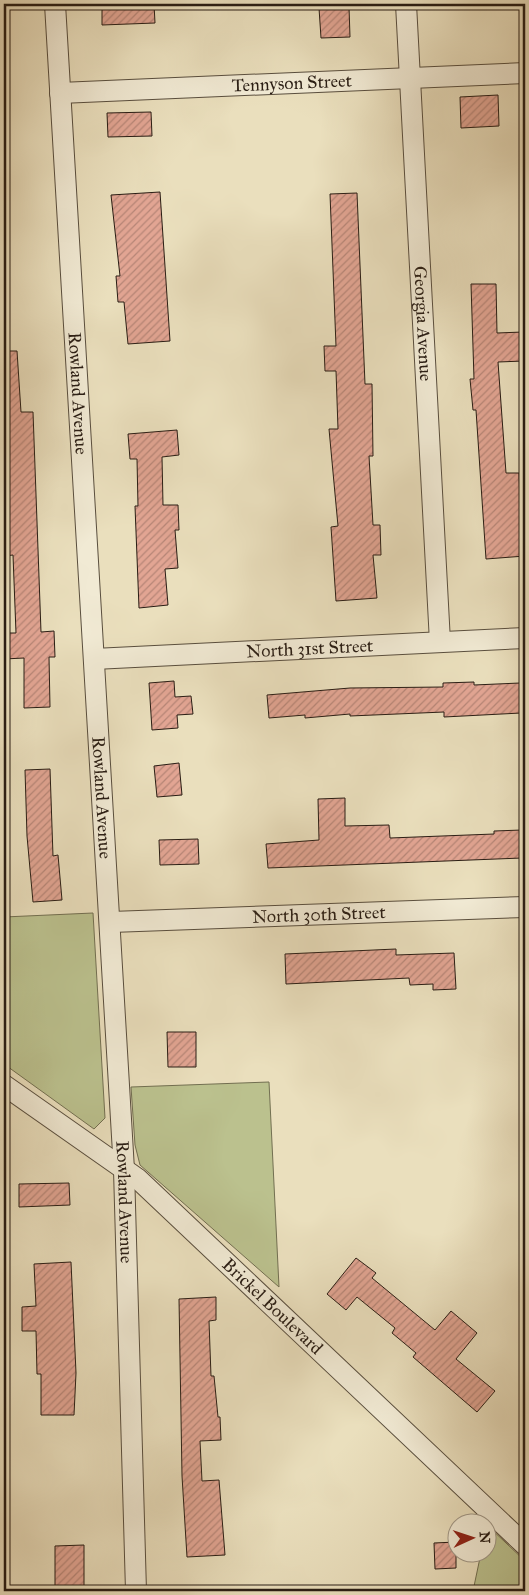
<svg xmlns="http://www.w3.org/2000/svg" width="529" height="1595" viewBox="0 0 529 1595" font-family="'IM FELL Great Primer',serif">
<defs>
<pattern id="building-hatch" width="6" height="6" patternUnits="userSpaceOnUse" patternTransform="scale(1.25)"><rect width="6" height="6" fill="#e2a593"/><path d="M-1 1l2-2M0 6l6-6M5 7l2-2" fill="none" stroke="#b78677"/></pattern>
</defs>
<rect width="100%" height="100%" fill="#eadfbd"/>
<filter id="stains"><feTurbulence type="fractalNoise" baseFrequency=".004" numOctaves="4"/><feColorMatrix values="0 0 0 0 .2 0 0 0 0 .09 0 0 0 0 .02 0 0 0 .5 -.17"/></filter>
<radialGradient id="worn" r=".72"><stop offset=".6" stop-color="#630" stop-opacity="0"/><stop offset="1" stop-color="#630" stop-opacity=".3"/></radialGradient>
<path fill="#bbc18e" stroke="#726f51" d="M 93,913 L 105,1118 L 94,1129 L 4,1064 L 4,917 Z
M 269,1082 L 279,1287 L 140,1165 L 135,1145 L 131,1087 Z
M 487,1525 L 525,1561 L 525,1591 L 473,1591 L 481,1553 L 486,1552 Z"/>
<path fill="url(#building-hatch)" stroke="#291d14" d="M 102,4 L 154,4 L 155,23 L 102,25 Z
M 349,7 L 350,37 L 321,38 L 319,8 Z
M 498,95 L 499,126 L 461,128 L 460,97 Z
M 151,112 L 152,136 L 108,137 L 107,113 Z
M 160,192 L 170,341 L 128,344 L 124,302 L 118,302 L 116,276 L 120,276 L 111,195 Z
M 357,193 L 365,384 L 372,384 L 373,456 L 369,456 L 373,525 L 380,525 L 381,555 L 373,555 L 377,598 L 336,601 L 331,527 L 338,526 L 329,429 L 338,429 L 336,371 L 325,371 L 324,346 L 336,346 L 330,194 Z
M 471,284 L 496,284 L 497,333 L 523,332 L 524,361 L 498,362 L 506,473 L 519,473 L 521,529 L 525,529 L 525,556 L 486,559 L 476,410 L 473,410 L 470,379 L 474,379 Z
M 4,351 L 17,351 L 21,412 L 33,412 L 41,632 L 54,631 L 55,657 L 49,657 L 50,707 L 24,708 L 24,658 L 4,659 L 4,633 L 16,633 L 13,555 L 4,556 Z
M 177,430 L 179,455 L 162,457 L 163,505 L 178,505 L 179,530 L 175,530 L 178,568 L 165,569 L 168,605 L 139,608 L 135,506 L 138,506 L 137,459 L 130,459 L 128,434 Z
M 174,681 L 175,697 L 191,696 L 193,714 L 177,715 L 178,728 L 152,730 L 149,683 Z
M 474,682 L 474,685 L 520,683 L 521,713 L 444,717 L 444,712 L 350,716 L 350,714 L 305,718 L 305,715 L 269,718 L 267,695 L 350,688 L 443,687 L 443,683 Z
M 179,763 L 182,795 L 157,797 L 154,766 Z
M 50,769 L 53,856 L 58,855 L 62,900 L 33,902 L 27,836 L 25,770 Z
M 345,798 L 345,826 L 389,825 L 390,838 L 494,834 L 494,831 L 522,830 L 522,858 L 268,868 L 266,844 L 319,840 L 318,799 Z
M 198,839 L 199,864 L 160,865 L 159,840 Z
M 396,949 L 396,955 L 454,953 L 456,989 L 433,990 L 433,984 L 410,985 L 409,978 L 286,984 L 285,954 Z
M 167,1032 L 196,1032 L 196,1067 L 168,1067 Z
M 69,1183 L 70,1205 L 19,1207 L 19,1184 Z
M 356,1258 L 376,1273 L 372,1278 L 435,1330 L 451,1311 L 477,1333 L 456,1359 L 495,1391 L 477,1412 L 413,1357 L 416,1353 L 392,1333 L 395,1328 L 357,1297 L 346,1310 L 327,1294 Z
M 71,1262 L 76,1373 L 74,1415 L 41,1415 L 41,1374 L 37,1374 L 36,1331 L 22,1331 L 22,1307 L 36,1306 L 34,1264 Z
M 216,1297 L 216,1320 L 209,1321 L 211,1376 L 214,1376 L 218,1417 L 220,1417 L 221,1440 L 200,1441 L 202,1481 L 219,1480 L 225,1555 L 187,1557 L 182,1476 L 179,1299 Z
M 456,1542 L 456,1568 L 435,1569 L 434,1543 Z
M 84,1545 L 84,1591 L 55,1591 L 55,1546 Z"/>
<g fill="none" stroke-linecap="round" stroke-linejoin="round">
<defs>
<g id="minor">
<path id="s1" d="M 55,4 L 124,1170 L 136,1591"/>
<path id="s2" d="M 406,4 L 440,642"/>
<path id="s3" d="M 60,93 L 525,73"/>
<path id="s4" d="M 94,659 L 525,638"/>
<path id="s5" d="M 111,922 L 525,907"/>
<path id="s6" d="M 4,1085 L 138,1179 L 525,1545"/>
</g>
</defs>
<use href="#minor" stroke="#594e3e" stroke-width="22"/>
<use href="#minor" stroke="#f1ead4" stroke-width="20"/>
</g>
<g text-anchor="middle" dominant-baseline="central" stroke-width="4" stroke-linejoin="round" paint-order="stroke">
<g font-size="18" fill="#291d14" stroke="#f1ead4">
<text stroke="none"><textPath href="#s3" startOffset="232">Tennyson Street</textPath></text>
<text stroke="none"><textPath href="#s2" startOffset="320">Georgia Avenue</textPath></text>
<text stroke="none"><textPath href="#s1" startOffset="390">Rowland Avenue</textPath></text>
<text stroke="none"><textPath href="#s4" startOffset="216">North 31st Street</textPath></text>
<text stroke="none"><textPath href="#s1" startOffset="795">Rowland Avenue</textPath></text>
<text stroke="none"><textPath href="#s5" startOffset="208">North 30th Street</textPath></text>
<text stroke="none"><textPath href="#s1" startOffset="1200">Rowland Avenue</textPath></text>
<text stroke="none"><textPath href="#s6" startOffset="349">Brickel Boulevard</textPath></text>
</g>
</g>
<rect width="529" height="1595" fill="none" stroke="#eadfbd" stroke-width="20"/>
<rect x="5" y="5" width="519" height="1585" fill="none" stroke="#291d14" stroke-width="2.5"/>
<rect x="10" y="10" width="509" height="1575" fill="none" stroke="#291d14"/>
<g transform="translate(472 1538) rotate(87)"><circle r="24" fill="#f1ead4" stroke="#a19887"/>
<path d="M0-4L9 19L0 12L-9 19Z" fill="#8f2418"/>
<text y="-8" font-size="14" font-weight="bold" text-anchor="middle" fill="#291d14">N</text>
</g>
<rect width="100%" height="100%" filter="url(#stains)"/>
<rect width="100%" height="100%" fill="url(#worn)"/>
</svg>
